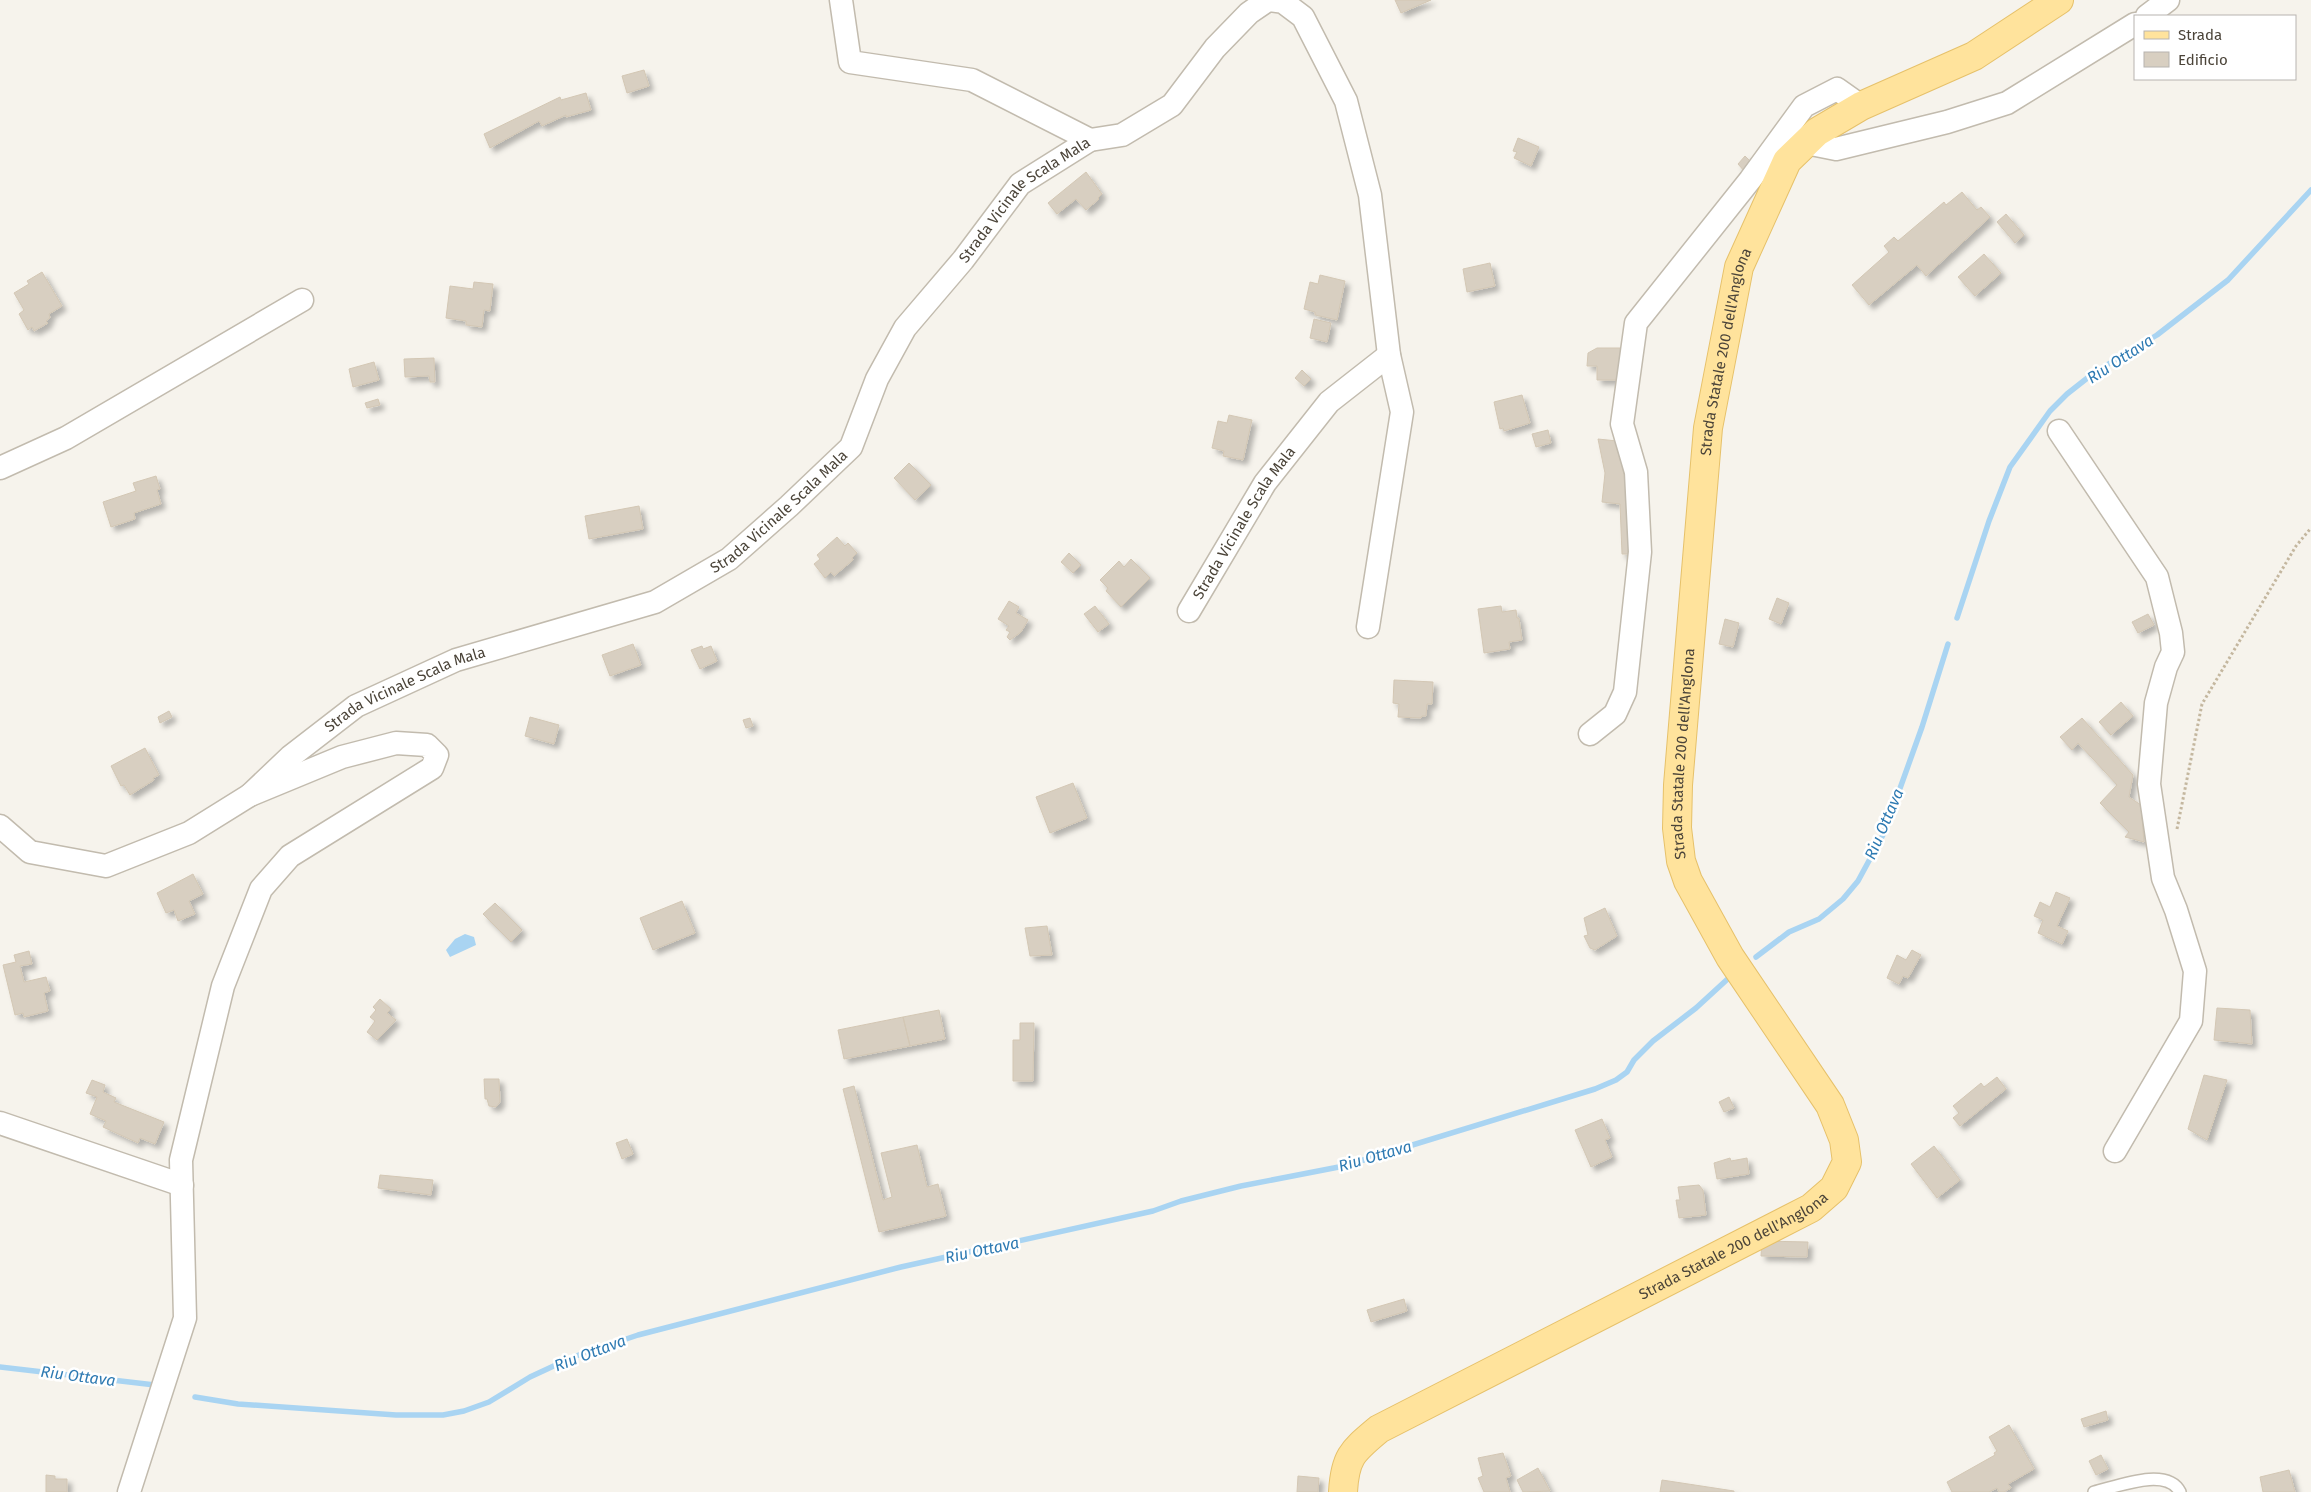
<svg xmlns="http://www.w3.org/2000/svg" width="2311" height="1492" viewBox="0 0 2311 1492" font-family="'Fira Sans',sans-serif">
<defs>
<filter id="shadow"><feDropShadow dx="4.5" dy="4.5" stdDeviation="2.5" flood-color="#0004"/></filter>
</defs>
<rect width="100%" height="100%" fill="#f6f3ec"/>
<path fill="#a9d4f2" d="M 465,934 L 474,937 L 476,945 L 450,957 L 446,950 L 455,939 Z"/>
<g fill="none" stroke-linecap="round" stroke-linejoin="round">
<path stroke="#a9d4f2" stroke-width="5.5" d="M 1957,618 L 1989,521 L 2010,467 L 2050,411 L 2067,394 L 2095,372 L 2157,335 L 2228,280 L 2311,190
M 1756,957 L 1789,932 L 1819,919 L 1843,899 L 1858,881 L 1884,833 L 1922,727 L 1948,644
M 0,1367 L 155,1385
M 195,1397 L 238,1404 L 396,1415 L 443,1415 L 464,1411 L 489,1402 L 530,1377 L 573,1357 L 638,1335 L 901,1267 L 1153,1211 L 1181,1201 L 1241,1186 L 1344,1166 L 1595,1089 L 1616,1080 L 1627,1072 L 1634,1060 L 1653,1041 L 1696,1008 L 1732,975"/>
</g>
<path fill="#d8cfc1" stroke="#d3c7b4" filter="url(#shadow)" d="M 1395,0 L 1431,0 L 1401,13 Z
M 644,70 L 649,86 L 627,93 L 622,76 Z
M 586,93 L 591,110 L 566,117 L 566,115 L 542,126 L 539,121 L 490,148 L 484,134 L 560,97 L 561,100 Z
M 1518,138 L 1539,147 L 1531,166 L 1514,158 L 1517,152 L 1513,151 Z
M 1745,156 L 1753,164 L 1745,172 L 1738,164 Z
M 1086,172 L 1102,194 L 1098,198 L 1099,199 L 1086,210 L 1076,199 L 1057,214 L 1048,203 Z
M 1962,192 L 1977,210 L 1981,207 L 1990,217 L 1926,276 L 1917,265 L 1869,305 L 1852,285 L 1889,252 L 1884,246 L 1894,237 L 1898,241 L 1944,202 L 1946,205 Z
M 2006,214 L 2024,235 L 2015,243 L 1997,222 Z
M 1984,254 L 2001,273 L 1975,296 L 1958,277 Z
M 1490,263 L 1495,286 L 1467,292 L 1463,269 Z
M 42,272 L 62,306 L 49,314 L 50,318 L 46,321 L 48,323 L 34,331 L 32,327 L 28,330 L 19,314 L 24,310 L 14,293 L 29,284 L 27,281 Z
M 1320,275 L 1345,281 L 1337,320 L 1315,315 L 1315,312 L 1304,309 L 1310,282 L 1318,284 Z
M 474,282 L 493,284 L 490,311 L 484,310 L 482,327 L 466,325 L 466,321 L 446,318 L 450,286 L 473,289 Z
M 1314,319 L 1331,323 L 1327,342 L 1310,338 Z
M 1597,348 L 1624,348 L 1624,380 L 1597,380 L 1597,366 L 1587,366 L 1588,353 Z
M 434,358 L 435,382 L 430,382 L 429,376 L 405,377 L 404,359 Z
M 374,362 L 379,380 L 353,387 L 349,369 Z
M 1302,370 L 1311,379 L 1304,386 L 1295,378 Z
M 1522,395 L 1530,423 L 1504,431 L 1503,428 L 1500,429 L 1494,402 Z
M 378,399 L 380,405 L 367,408 L 365,403 Z
M 1229,415 L 1252,420 L 1243,460 L 1223,456 L 1224,451 L 1212,448 L 1218,421 L 1227,423 Z
M 1548,430 L 1551,443 L 1536,447 L 1532,434 Z
M 1598,439 L 1617,441 L 1624,474 L 1632,476 L 1636,554 L 1622,554 L 1620,504 L 1602,502 L 1605,473 Z
M 909,463 L 931,485 L 915,500 L 894,478 Z
M 156,476 L 160,489 L 157,490 L 161,504 L 134,513 L 135,519 L 111,527 L 103,502 L 136,491 L 133,483 Z
M 639,506 L 643,529 L 589,539 L 585,516 Z
M 837,537 L 845,546 L 848,543 L 857,553 L 852,558 L 853,560 L 834,576 L 831,572 L 825,578 L 814,564 L 820,559 L 817,555 Z
M 1069,553 L 1081,565 L 1073,573 L 1061,562 Z
M 1131,559 L 1150,578 L 1121,607 L 1106,591 L 1108,588 L 1100,580 L 1119,561 L 1124,567 Z
M 1777,598 L 1789,603 L 1781,624 L 1769,619 Z
M 1009,601 L 1019,607 L 1016,613 L 1028,620 L 1021,632 L 1010,640 L 1007,637 L 1010,632 L 1006,630 L 1009,626 L 998,619 Z
M 1095,606 L 1109,624 L 1098,632 L 1084,614 Z
M 1501,606 L 1502,612 L 1516,610 L 1517,618 L 1519,618 L 1522,640 L 1509,642 L 1510,649 L 1484,653 L 1478,609 Z
M 2148,614 L 2154,625 L 2138,633 L 2132,622 Z
M 1725,619 L 1739,623 L 1733,647 L 1719,644 Z
M 633,644 L 641,665 L 610,676 L 602,655 Z
M 702,646 L 703,649 L 711,646 L 717,661 L 700,669 L 691,650 Z
M 1394,680 L 1433,682 L 1432,704 L 1427,704 L 1426,716 L 1422,716 L 1421,718 L 1398,717 L 1399,704 L 1393,703 Z
M 2121,702 L 2133,716 L 2111,735 L 2099,722 Z
M 169,711 L 172,717 L 160,723 L 158,717 Z
M 530,717 L 559,725 L 554,744 L 525,736 Z
M 750,718 L 753,726 L 746,728 L 743,720 Z
M 2082,718 L 2133,775 L 2129,797 L 2141,805 L 2144,842 L 2125,837 L 2129,832 L 2100,803 L 2117,785 L 2078,743 L 2072,750 L 2060,737 Z
M 145,748 L 159,775 L 153,778 L 154,780 L 130,795 L 124,785 L 121,786 L 111,766 Z
M 1073,783 L 1087,818 L 1050,833 L 1036,797 Z
M 193,874 L 203,894 L 189,901 L 195,914 L 178,921 L 174,910 L 166,913 L 157,893 Z
M 2056,892 L 2070,898 L 2057,926 L 2068,931 L 2062,944 L 2038,933 L 2043,920 L 2034,916 L 2040,902 L 2050,907 Z
M 682,901 L 695,933 L 653,950 L 640,918 Z
M 495,903 L 522,930 L 511,942 L 483,914 Z
M 1605,908 L 1617,936 L 1595,950 L 1590,948 L 1584,936 L 1588,935 L 1584,918 Z
M 1047,926 L 1052,955 L 1030,956 L 1025,928 Z
M 1912,950 L 1921,955 L 1908,978 L 1903,976 L 1899,984 L 1887,978 L 1897,955 L 1906,960 Z
M 29,951 L 32,964 L 20,966 L 24,982 L 46,977 L 50,991 L 44,993 L 48,1011 L 24,1017 L 23,1013 L 15,1015 L 3,965 L 16,962 L 14,955 Z
M 380,999 L 391,1009 L 387,1013 L 396,1020 L 377,1040 L 367,1032 L 375,1021 L 370,1017 L 376,1010 L 373,1007 Z
M 2217,1008 L 2250,1010 L 2252,1044 L 2214,1040 Z
M 939,1010 L 945,1039 L 910,1046 L 903,1017 Z
M 903,1017 L 910,1046 L 844,1059 L 838,1030 Z
M 1020,1023 L 1034,1023 L 1033,1081 L 1013,1081 L 1013,1040 L 1020,1040 Z
M 2204,1075 L 2227,1080 L 2207,1140 L 2188,1129 Z
M 1997,1077 L 2006,1089 L 1960,1126 L 1953,1118 L 1959,1113 L 1953,1106 L 1981,1083 L 1984,1087 Z
M 484,1079 L 499,1079 L 500,1102 L 496,1107 L 489,1106 L 487,1099 L 485,1099 Z
M 92,1080 L 105,1085 L 103,1092 L 116,1098 L 114,1102 L 164,1122 L 155,1144 L 140,1138 L 138,1143 L 103,1127 L 106,1121 L 90,1114 L 97,1097 L 86,1093 Z
M 854,1086 L 883,1200 L 892,1197 L 881,1153 L 917,1145 L 927,1187 L 938,1184 L 946,1216 L 879,1232 L 843,1089 Z
M 1729,1097 L 1734,1108 L 1724,1112 L 1719,1102 Z
M 1602,1119 L 1610,1138 L 1605,1140 L 1612,1157 L 1591,1167 L 1575,1130 Z
M 627,1139 L 633,1154 L 622,1159 L 616,1143 Z
M 1934,1146 L 1960,1180 L 1937,1198 L 1911,1164 Z
M 1730,1158 L 1731,1161 L 1747,1158 L 1749,1174 L 1717,1179 L 1714,1163 Z
M 380,1175 L 433,1180 L 431,1195 L 378,1188 Z
M 1699,1185 L 1703,1190 L 1706,1215 L 1679,1218 L 1676,1200 L 1680,1200 L 1678,1187 Z
M 1762,1241 L 1808,1242 L 1807,1257 L 1761,1256 Z
M 1404,1299 L 1407,1311 L 1371,1322 L 1367,1310 Z
M 2106,1411 L 2108,1420 L 2084,1427 L 2081,1419 Z
M 2009,1425 L 2034,1469 L 2008,1484 L 2011,1488 L 2004,1492 L 1999,1492 L 1997,1488 L 1989,1492 L 1952,1492 L 1947,1482 L 1995,1455 L 1994,1453 L 1997,1451 L 1989,1437 Z
M 1503,1453 L 1511,1476 L 1506,1478 L 1510,1492 L 1484,1492 L 1478,1478 L 1483,1476 L 1478,1458 Z
M 2101,1455 L 2108,1469 L 2096,1475 L 2089,1461 Z
M 1538,1468 L 1550,1491 L 1523,1492 L 1517,1480 Z
M 2289,1470 L 2295,1492 L 2263,1492 L 2260,1477 Z
M 46,1475 L 55,1476 L 55,1479 L 67,1479 L 67,1492 L 46,1492 Z
M 1298,1476 L 1319,1478 L 1318,1492 L 1297,1492 Z
M 1662,1480 L 1734,1491 L 1734,1492 L 1660,1492 Z"/>
<g fill="none" stroke-linecap="round" stroke-linejoin="round">
<defs>
<path id="service" d="M 2094,1492 C 2116,1487 2167,1466 2180,1492"/>
<g id="minor">
<path d="M 841,0 L 850,62 L 972,80 L 1090,140"/>
<path d="M 1270,0 L 1283,2 L 1303,17 L 1346,101 L 1370,195 L 1389,355 L 1402,412 L 1368,627"/>
<path d="M 2147,16 L 2168,0"/>
<path d="M 1806,143 L 1836,149 L 1947,122 L 2007,103 L 2135,24"/>
<path d="M 2059,431 L 2157,577 L 2171,633 L 2173,652 L 2166,667 L 2156,703 L 2149,784 L 2163,878 L 2176,910 L 2195,971 L 2191,1021 L 2115,1151"/>
<path d="M 0,468 L 66,438 L 302,300"/>
<path id="s1" d="M 1189,611 L 1265,483 L 1329,402 L 1389,355"/>
<path d="M 1590,734 L 1615,714 L 1625,692 L 1640,552 L 1636,472 L 1622,424 L 1636,323 L 1750,180 L 1804,106 L 1837,89 L 1861,106"/>
<path id="s2" d="M 250,795 L 290,757 L 356,706 L 456,660 L 655,602 L 729,559 L 789,506 L 851,447 L 877,379 L 905,328 L 963,260 L 1020,184 L 1090,140 L 1122,135 L 1172,105 L 1215,48 L 1249,13 L 1268,0"/>
<path d="M 0,826 L 30,852 L 106,866 L 189,833 L 250,795 L 342,757 L 396,743 L 427,745 L 437,755 L 432,768 L 290,856 L 261,889 L 223,986 L 181,1160 L 185,1318 L 129,1492"/>
<path d="M 0,1123 L 182,1185"/>
</g>
<g id="primary">
<path id="s3" d="M 1343,1492 C 1345,1456 1353,1451 1379,1429 L 1811,1208 L 1834,1188 L 1847,1162 L 1844,1140 L 1830,1105 L 1730,957 L 1688,881 L 1681,861 L 1677,828 L 1678,785 L 1708,428 L 1739,267 L 1787,161 L 1817,132 L 1861,106 L 1974,56 L 2059,0"/>
</g>
</defs>
<use href="#service" stroke="#c2bbae" stroke-width="14"/>
<use href="#minor" stroke="#c2bbae" stroke-width="25"/>
<use href="#primary" stroke="#e6c16a" stroke-width="30"/>
<path stroke="#c4b79f" stroke-width="3" stroke-dasharray="2.5 2.5" stroke-linecap="butt" d="M 2177,829 L 2202,704 L 2296,546 L 2311,528"/>
<use href="#service" stroke="#fff" stroke-width="11"/>
<use href="#minor" stroke="#fff" stroke-width="22"/>
<use href="#primary" stroke="#ffe39c" stroke-width="28"/>
</g>
<g text-anchor="middle" dominant-baseline="central" stroke-width="5" stroke-linejoin="round" paint-order="stroke">
<g font-size="15" fill="#4b4439" stroke="#fff">
<text stroke="none"><textPath href="#s2" startOffset="1015">Strada Vicinale Scala Mala</textPath></text>
<text stroke="none"><textPath href="#s3" startOffset="1480">Strada Statale 200 dell'Anglona</textPath></text>
<text stroke="none"><textPath href="#s2" startOffset="610">Strada Vicinale Scala Mala</textPath></text>
<text stroke="none"><textPath href="#s1" startOffset="104">Strada Vicinale Scala Mala</textPath></text>
<text stroke="none"><textPath href="#s2" startOffset="190">Strada Vicinale Scala Mala</textPath></text>
<text stroke="none"><textPath href="#s3" startOffset="1075">Strada Statale 200 dell'Anglona</textPath></text>
<text stroke="none"><textPath href="#s3" startOffset="475">Strada Statale 200 dell'Anglona</textPath></text>
</g>
<g font-size="16" font-style="italic" fill="#2e7ab2" stroke="#fff">
<text transform="translate(2120 359) rotate(-33)">Riu Ottava</text>
<text transform="translate(1884 824) rotate(-67)">Riu Ottava</text>
<text transform="translate(1375 1156) rotate(-16)">Riu Ottava</text>
<text transform="translate(982 1250) rotate(-12)">Riu Ottava</text>
<text transform="translate(590 1353) rotate(-21)">Riu Ottava</text>
<text transform="translate(78 1376) rotate(7)">Riu Ottava</text>
</g>
</g>
<rect x="2134" y="15" width="162" height="65" fill="#ffffff" stroke="#b7b4b0"/>
<rect x="2144" y="31" width="25" height="8" fill="#ffe39c" stroke="#b7b4b0"/>
<text x="2178" y="40" font-size="15" fill="#4b4439">Strada</text>
<rect x="2144" y="52" width="25" height="15" fill="#d8cfc1" stroke="#b7b4b0"/>
<text x="2178" y="65" font-size="15" fill="#4b4439">Edificio</text>
</svg>
